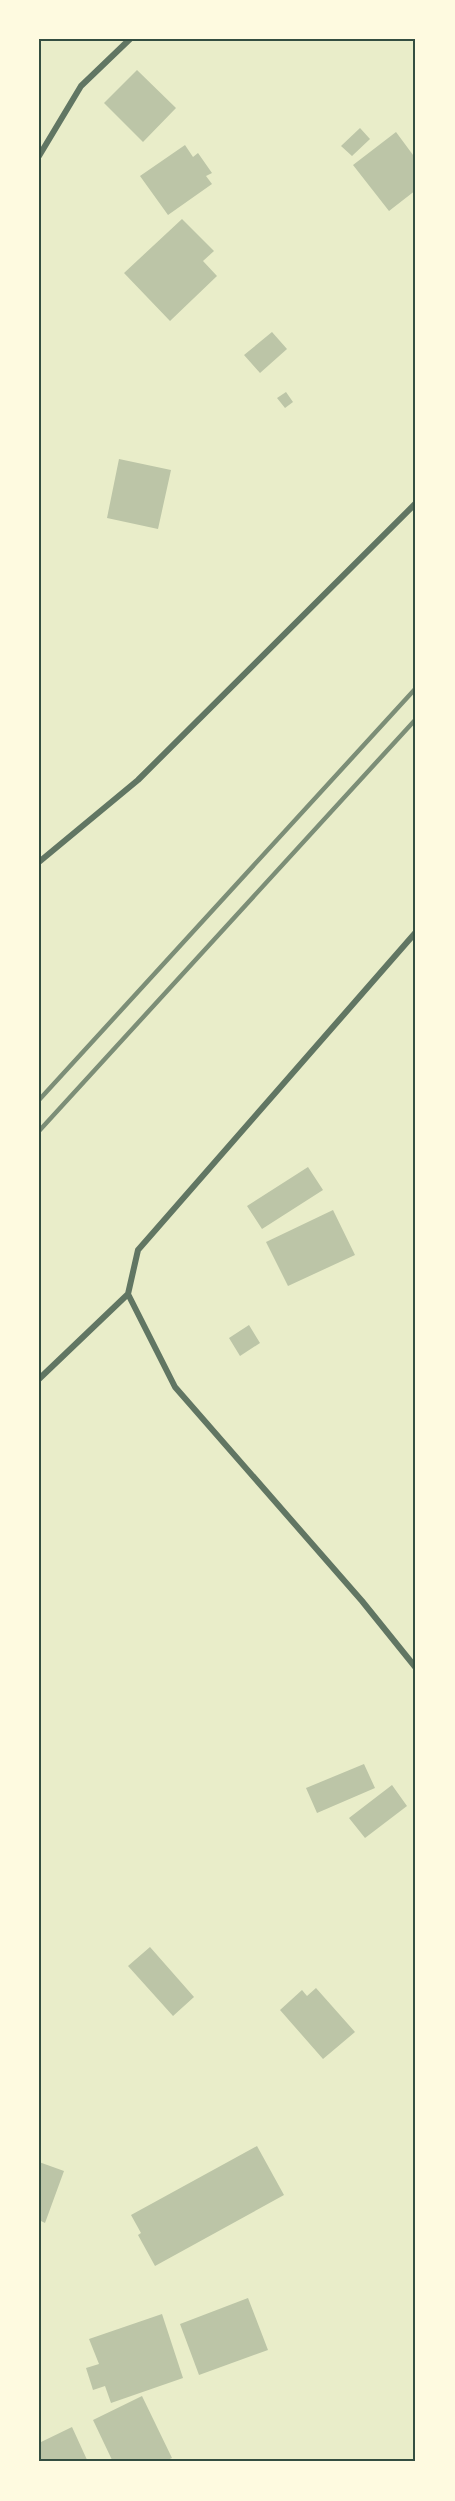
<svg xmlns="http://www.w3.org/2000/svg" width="455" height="2501" viewBox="0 0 455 2501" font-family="Figtree,sans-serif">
<rect width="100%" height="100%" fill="#e9edc9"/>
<path fill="#bcc5a7" d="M 137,70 L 176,108 L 143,142 L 104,103 Z
M 360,128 L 370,139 L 352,156 L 341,146 Z
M 396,132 L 416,159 L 416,190 L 389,211 L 353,165 Z
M 185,145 L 193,157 L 198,153 L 212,173 L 206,176 L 212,184 L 168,215 L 140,176 Z
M 182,219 L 214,251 L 203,261 L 217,276 L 170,321 L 124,273 Z
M 272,332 L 287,349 L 260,373 L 244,355 Z
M 286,392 L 293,402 L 285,408 L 277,398 Z
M 119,459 L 171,470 L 158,529 L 107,518 Z
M 308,1167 L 323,1190 L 262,1229 L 247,1206 Z
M 333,1210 L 355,1255 L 288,1286 L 266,1242 Z
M 249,1325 L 260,1343 L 240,1356 L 229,1338 Z
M 364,1764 L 375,1788 L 317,1813 L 306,1788 Z
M 392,1785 L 407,1806 L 365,1838 L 349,1818 Z
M 150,1947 L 194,1997 L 173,2016 L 128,1966 Z
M 316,1988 L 355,2032 L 323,2059 L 280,2010 L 302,1990 L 307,1996 Z
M 257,2146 L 284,2195 L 155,2266 L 138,2235 L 141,2233 L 131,2215 Z
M 39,2162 L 64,2171 L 45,2223 L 39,2220 Z
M 248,2298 L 268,2350 L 199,2375 L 180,2324 Z
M 162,2314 L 183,2378 L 111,2403 L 105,2386 L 93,2390 L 86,2368 L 99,2364 L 89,2339 Z
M 142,2396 L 172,2458 L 163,2462 L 113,2462 L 93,2420 Z
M 72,2427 L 88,2462 L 39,2462 L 39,2443 Z"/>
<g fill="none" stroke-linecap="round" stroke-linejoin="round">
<path stroke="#617663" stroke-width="6" d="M 39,156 L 81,86 L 130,39
M 39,862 L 138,780 L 416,503
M 416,932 L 138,1250 L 128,1294 L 175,1387 L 362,1601 L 416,1668
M 39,1379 L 128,1294"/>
<path stroke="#7c8e77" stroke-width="4.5" d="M 39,1100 L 416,688
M 39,1131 L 416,719"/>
</g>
<rect width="455" height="2501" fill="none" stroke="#fefae0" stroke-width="81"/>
<rect x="40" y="40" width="374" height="2420" fill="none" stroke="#344e41" stroke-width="2"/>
</svg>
